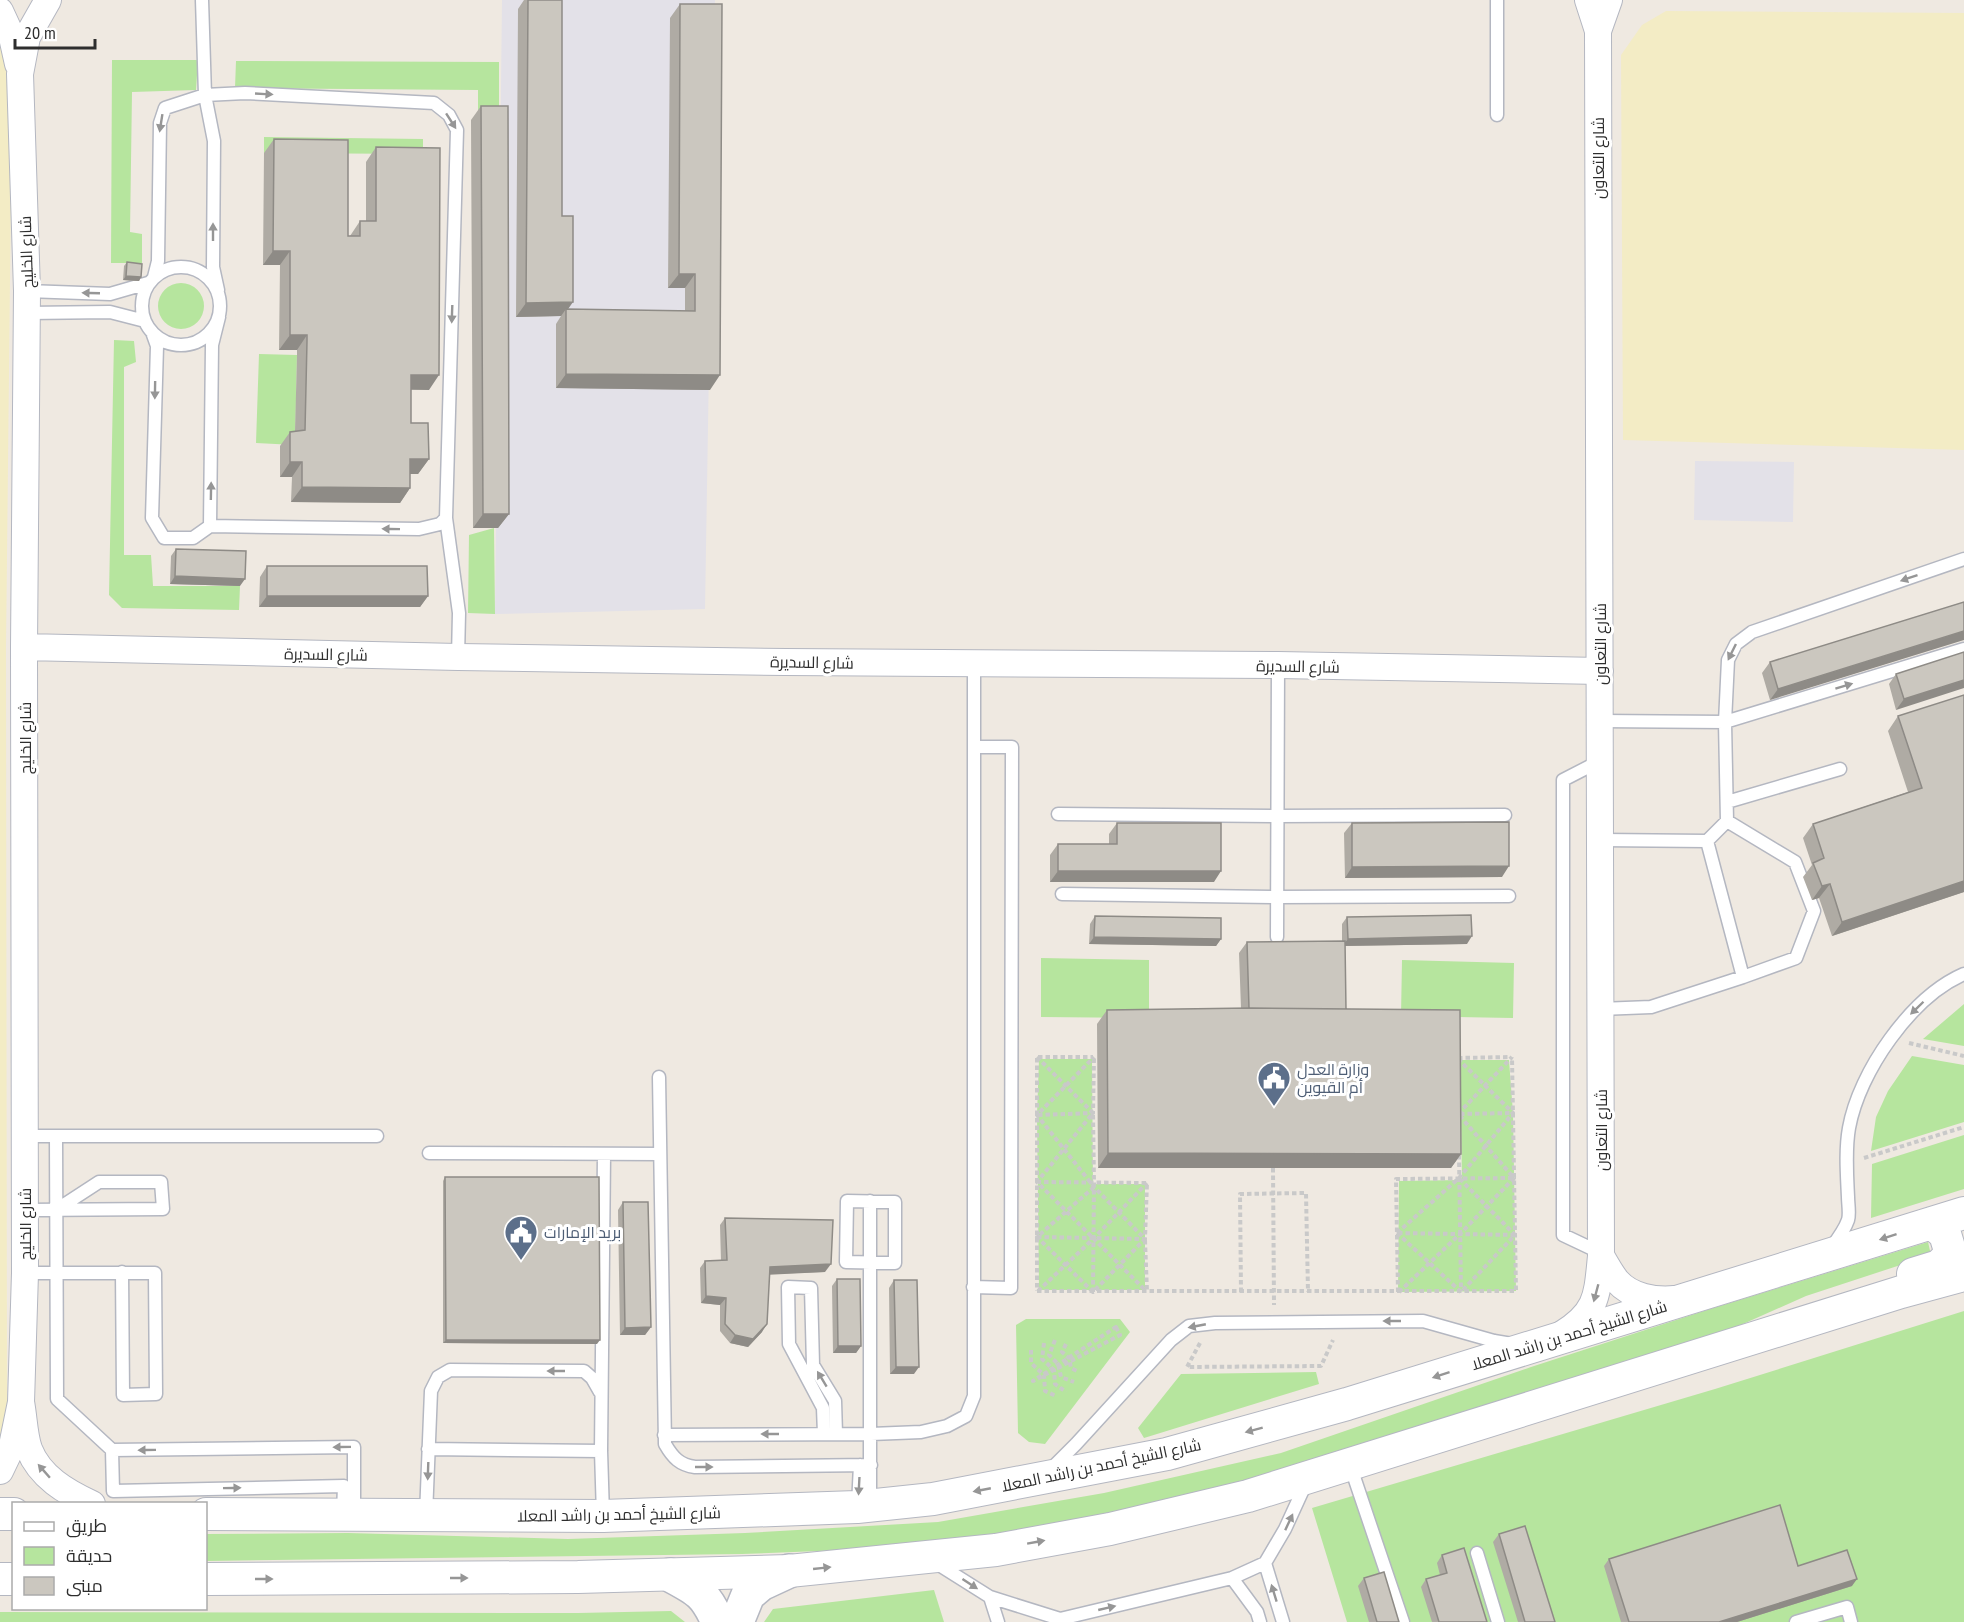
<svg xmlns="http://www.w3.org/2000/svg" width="1964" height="1622" viewBox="0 0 1964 1622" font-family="'PT Sans Narrow',Cairo,sans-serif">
<rect width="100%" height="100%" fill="#efe9e1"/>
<path fill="#e3e1e8" d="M 502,0 L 715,0 L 705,609 L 495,614 Z
M 1695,461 L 1794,462 L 1793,522 L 1694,520 Z"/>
<path fill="#b6e59e" d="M 112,60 L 198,60 L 196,90 L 132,92 L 130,232 L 142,234 L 142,263 L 111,263 Z
M 236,61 L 499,62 L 499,113 L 478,114 L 478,90 L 235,88 Z
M 264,137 L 423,139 L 423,154 L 264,153 Z
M158 306a23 23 0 1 1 46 0a23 23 0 1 1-46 0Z
M 114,340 L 134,341 L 136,362 L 124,367 L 124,555 L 151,555 L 153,586 L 240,586 L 239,610 L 122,608 L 109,595 Z
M 259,354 L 297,355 L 295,445 L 256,443 Z
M 494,528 L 495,614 L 468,613 L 469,535 Z
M 1041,958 L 1149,960 L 1149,1018 L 1041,1017 Z
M 1402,960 L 1514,963 L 1513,1018 L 1401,1016 Z
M 1964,1004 L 1964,1046 L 1923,1039 Z
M 1912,1056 L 1964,1065 L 1964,1122 L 1871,1151 L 1876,1117 L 1888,1091 Z
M 1039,1059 L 1092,1059 L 1093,1184 L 1145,1184 L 1145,1290 L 1039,1290 L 1037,1115 Z
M 1460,1060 L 1509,1060 L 1513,1113 L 1516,1291 L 1398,1292 L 1399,1181 L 1462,1180 Z
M 1964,1135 L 1964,1189 L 1871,1218 L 1872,1164 Z
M 1928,1242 L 1931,1255 L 1806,1296 L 1698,1344 L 1280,1477 L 1108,1518 L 946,1546 L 742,1554 L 206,1561 L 206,1534 L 348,1533 L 568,1539 L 745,1533 L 938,1522 L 1104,1493 L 1281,1453 L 1531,1367 L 1710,1309 Z
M 1964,1311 L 1964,1622 L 1347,1622 L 1312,1508 L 1715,1389 Z
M 1026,1319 L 1120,1319 L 1130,1332 L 1045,1444 L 1029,1442 L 1018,1433 L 1016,1325 Z
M 1316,1372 L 1319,1384 L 1144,1438 L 1138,1428 L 1181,1374 Z
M 934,1590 L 944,1622 L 764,1622 L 773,1609 Z
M 671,1611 L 685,1622 L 0,1622 L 0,1612 L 578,1613 Z"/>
<path fill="#f3ecc5" d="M 1666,11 L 1964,13 L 1964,450 L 1623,440 L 1621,55 L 1642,25 Z
M 0,41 L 9,59 L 12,97 L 6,647 L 7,1421 L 0,1448 Z"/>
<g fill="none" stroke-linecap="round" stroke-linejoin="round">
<defs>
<path id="service" d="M 202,0 L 205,95 L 214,141 L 213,267 L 218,290
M 1497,115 L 1497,0
M142 306a39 39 0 1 1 78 0a39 39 0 1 1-78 0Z
M 154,277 L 158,261 L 160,123 L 165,108 L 205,95 L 245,93 L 434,103 L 449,115 L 457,130 L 446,518 L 459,613 L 458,657
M 27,291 L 110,294 L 148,283
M 27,313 L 110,312 L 145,321
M 219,317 L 212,345 L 210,526 L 419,529 L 440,524 L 446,518
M 152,332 L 157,346 L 152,518 L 164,538 L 193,538 L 210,526
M 1964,559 L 1752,632 L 1736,644 L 1728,660 L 1725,722 L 1964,649
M 1600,721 L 1725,722 L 1727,821 L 1707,841 L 1743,977
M 1600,761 L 1563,780 L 1563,1235 L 1601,1253
M 1727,802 L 1840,769
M 1058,814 L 1277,816 L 1505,815
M 1601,840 L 1707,841
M 1062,894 L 1278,897 L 1509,896
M 1277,937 L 1278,665
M 1600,1009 L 1651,1007 L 1743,977 L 1796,958 L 1814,911 L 1795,862 L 1727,821
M 659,1077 L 665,1444 C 673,1458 680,1465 695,1467 L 871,1465
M 26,1136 L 377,1136
M 56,1136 L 57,1399 L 112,1450
M 429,1153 L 660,1154
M 847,1201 L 895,1202 L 895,1263 L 846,1262 Z
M 25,1210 L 163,1209 L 161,1182 L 99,1182 L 56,1210
M 1831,1248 C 1837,1240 1845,1229 1848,1220 C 1850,1214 1848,1204 1848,1197 C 1847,1175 1845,1150 1849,1128 C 1859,1072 1911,997 1964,974
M 25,1273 L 155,1273 L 156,1394 L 123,1395 L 122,1272
M 973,1287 L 1011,1288 L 1012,747 L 974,747 L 974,664
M 824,1434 L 823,1408 L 789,1344 L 788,1287 L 811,1288 L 813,1365 L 835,1401 L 836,1434
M 664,1435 L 871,1434 L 921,1432 L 947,1426 L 966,1416 L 974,1396 L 974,747
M 428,1449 L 601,1451
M 1350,1465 L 1403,1622
M 1051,1469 L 1076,1444 L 1171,1340 L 1189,1326 L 1215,1323 L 1423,1321 L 1494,1341 L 1512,1344
M 858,1505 L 860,1465
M 870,1505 L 870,1201
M 343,1513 L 344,1486 L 113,1491 L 112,1450 L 354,1447 L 354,1513
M 426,1515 L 431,1391 L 438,1377 L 450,1370 L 584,1371 L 592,1378 L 600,1392
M 603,1515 L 601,1451 L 604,1155
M 1477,1553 L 1498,1622
M 936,1563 L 990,1597 L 998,1622
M 1265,1563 L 1283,1622
M 1232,1578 L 1265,1563 L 1285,1529 L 1307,1481
M 990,1597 L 1060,1619 L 1232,1578 L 1257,1612 L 1260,1622
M 1796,1622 L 1847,1607 L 1851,1622"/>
<path id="minor" d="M 1588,0 L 1598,31 L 1609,0
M 0,11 L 12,37 L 18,64
M 1598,31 L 1601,1256
M 24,647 L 458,657 L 786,662 L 1278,665 L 1600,671
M 1562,1334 C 1598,1312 1597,1295 1601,1256 C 1606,1264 1611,1274 1617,1281 C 1631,1297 1655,1301 1675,1299
M 21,1402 L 25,1273 L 24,647 L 27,291 L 20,74 L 27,37 L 48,0
M 0,1471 L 12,1446 L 21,1402 C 24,1417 24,1435 29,1449 C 40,1477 66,1492 92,1504"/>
<path id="tertiary" d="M 1913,1274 L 1939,1266 L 1951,1254 L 1945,1234 L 1932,1223
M 0,1514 L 14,1514
M 206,1514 L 603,1516 L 857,1507 L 933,1499 L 1167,1454 L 1347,1404 L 1964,1213
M 0,1579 L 14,1579
M 206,1579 L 578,1577 L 789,1571 L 996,1550 L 1110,1529 L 1248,1496 L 1901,1292 L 1964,1275"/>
<path id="secondary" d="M 670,1575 C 698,1590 705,1593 718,1622
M 737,1622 L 748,1595 L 761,1584 L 789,1571"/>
</defs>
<use href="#service" stroke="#b4b7c1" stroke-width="15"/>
<use href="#minor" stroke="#b4b7c1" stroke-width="28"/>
<use href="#tertiary" stroke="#b4b7c1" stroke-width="34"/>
<use href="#secondary" stroke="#b4b7c1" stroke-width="36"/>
<path stroke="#c9c9c9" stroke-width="4" stroke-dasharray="4.5 3" stroke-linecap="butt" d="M 1909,1043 L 1964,1056
M 1037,1057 L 1093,1113 L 1037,1182 L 1146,1291
M 1038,1057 L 1093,1057
M 1037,1058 L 1037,1291
M 1458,1058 L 1510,1057
M 1460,1114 L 1512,1113
M 1038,1115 L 1093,1113 L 1094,1058
M 1459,1155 L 1461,1291
M 1864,1158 L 1964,1127
M 1273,1168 L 1274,1305
M 1094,1187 L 1037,1237 L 1093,1292 L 1145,1239 L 1094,1187 L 1037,1115 L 1094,1057
M 1397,1233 L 1459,1178 L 1513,1113 L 1458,1059
M 1397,1233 L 1461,1292 L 1515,1235 L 1459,1178
M 1398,1233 L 1515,1235
M 1037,1237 L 1145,1239 L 1147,1183 L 1038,1182
M 1145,1240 L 1147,1291
M 1037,1291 L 1516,1291 L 1512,1057
M 1038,1291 L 1093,1239 L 1147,1183
M 1093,1292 L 1094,1183 L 1093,1114
M 1241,1292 L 1240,1194 L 1306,1193 L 1308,1292
M 1398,1292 L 1396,1179 L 1513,1178
M 1399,1292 L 1460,1234 L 1514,1178 L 1458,1114 L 1512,1057
M 1116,1327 L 1120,1335 L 1033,1381 Z
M 1055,1340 L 1049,1355 L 1058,1364 L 1061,1377 L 1074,1382
M 1044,1343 L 1042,1359 L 1054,1370 L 1055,1384 L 1066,1392
M 1200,1343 L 1187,1367 L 1321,1366 L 1333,1340
M 1066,1344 L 1062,1352 L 1069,1358 L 1071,1368 L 1079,1372
M 1031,1350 L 1031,1363 L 1044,1375 L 1045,1391 L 1056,1396"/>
<use href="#service" stroke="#fff" stroke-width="12"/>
<use href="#minor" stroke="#fff" stroke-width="26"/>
<use href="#tertiary" stroke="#fff" stroke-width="32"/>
<use href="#secondary" stroke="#fff" stroke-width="33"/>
</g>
<path fill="#afaba4" d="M 524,0 L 562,0 L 562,216 L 568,309 L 685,311 L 685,288 L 668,288 L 670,18 L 680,4 L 710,390 L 556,388 L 556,324 L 561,316 L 516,317 L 518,9 Z
M 481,106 L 509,514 L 498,528 L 473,528 L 471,120 Z
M 274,139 L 348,236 L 350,236 L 360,221 L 366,221 L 366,162 L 376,147 L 429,390 L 411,390 L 411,423 L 429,459 L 418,474 L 410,474 L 410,488 L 400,503 L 291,502 L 292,477 L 280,477 L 280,446 L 290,432 L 295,431 L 297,355 L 297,350 L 279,350 L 280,265 L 263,265 L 264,153 Z
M 127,262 L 141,277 L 139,281 L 123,280 L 124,266 Z
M 176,549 L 240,586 L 170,584 L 171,556 Z
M 267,566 L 428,596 L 420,607 L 259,607 L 260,577 Z
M 1964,602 L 1770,700 L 1762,673 L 1770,662 Z
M 1964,652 L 1896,710 L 1889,684 L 1896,674 Z
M 1898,716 L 1964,892 L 1832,936 L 1819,898 L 1812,900 L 1803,877 L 1812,865 L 1803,838 L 1813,824 L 1908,792 L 1888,731 Z
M 1117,823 L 1214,882 L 1050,882 L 1050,855 L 1058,844 L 1109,844 L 1109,834 Z
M 1352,823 L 1502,877 L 1345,878 L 1344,833 Z
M 1095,916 L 1221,939 L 1216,946 L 1089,944 L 1090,924 Z
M 1347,917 L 1467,944 L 1345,946 L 1346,1009 L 1461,1154 L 1451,1168 L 1098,1168 L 1097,1024 L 1107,1010 L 1241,1008 L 1239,953 L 1247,942 L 1342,941 L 1342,924 Z
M 445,1177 L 597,1344 L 443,1343 L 443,1181 Z
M 623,1202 L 651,1327 L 645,1335 L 620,1335 L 618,1210 Z
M 725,1218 L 825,1272 L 769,1274 L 762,1332 L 748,1347 L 730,1343 L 720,1331 L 720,1305 L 701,1303 L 700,1268 L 705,1261 L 721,1261 L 720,1225 Z
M 837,1279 L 861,1346 L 856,1353 L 833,1353 L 832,1286 Z
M 894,1280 L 914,1374 L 890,1374 L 889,1288 Z
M 1499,1534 L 1555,1622 L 1518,1622 L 1493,1542 Z
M 1442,1555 L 1487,1622 L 1432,1622 L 1421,1587 L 1426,1579 L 1440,1575 L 1437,1563 Z
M 1609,1559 L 1798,1566 L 1852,1586 L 1737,1622 L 1621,1622 L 1604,1566 Z
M 1364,1578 L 1399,1622 L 1369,1622 L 1358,1586 Z"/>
<path fill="#8e8b86" d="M 273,251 L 290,251 L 280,265 L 263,265 Z
M 679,274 L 695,274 L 685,288 L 668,288 Z
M 126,276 L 141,277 L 139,281 L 123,280 Z
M 573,302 L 566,312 L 566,309 L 561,316 L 516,317 L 526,303 Z
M 290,335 L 307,335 L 297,350 L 279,350 Z
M 566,374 L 720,375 L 710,390 L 556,388 Z
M 411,375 L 439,375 L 429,390 L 401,389 Z
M 410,459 L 429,459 L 418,474 L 400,474 Z
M 290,462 L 302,462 L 292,477 L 280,477 Z
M 302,487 L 410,488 L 400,503 L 291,502 Z
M 483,514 L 509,514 L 498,528 L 473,528 Z
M 175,576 L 245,579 L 240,586 L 170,584 Z
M 267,596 L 428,596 L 420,607 L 259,607 Z
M 1964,631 L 1964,640 L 1770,700 L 1778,689 Z
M 1964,680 L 1964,688 L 1896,710 L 1904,699 Z
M 1509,866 L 1502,877 L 1345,878 L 1352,867 Z
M 1058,871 L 1221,871 L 1214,882 L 1050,882 Z
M 1964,881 L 1964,892 L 1832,936 L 1842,922 Z
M 1830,884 L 1819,898 L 1812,900 L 1822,886 Z
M 1472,936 L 1467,944 L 1342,946 L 1348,939 Z
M 1094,937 L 1221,939 L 1216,946 L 1089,944 Z
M 1108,1153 L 1461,1154 L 1451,1168 L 1098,1168 Z
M 831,1264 L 825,1272 L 764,1275 L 770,1267 Z
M 706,1296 L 726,1298 L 720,1305 L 701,1303 Z
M 767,1324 L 762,1332 L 748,1347 L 730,1343 L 735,1335 Z
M 651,1327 L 645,1335 L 620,1335 L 625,1328 Z
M 446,1340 L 600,1340 L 597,1344 L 443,1343 Z
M 838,1346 L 861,1346 L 856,1353 L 833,1353 Z
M 896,1367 L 919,1367 L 914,1374 L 890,1374 Z
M 1857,1579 L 1852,1586 L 1737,1622 L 1719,1622 Z"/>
<path fill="#cbc7bf" stroke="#8e8b86" stroke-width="1.5" d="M 528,0 L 562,0 L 562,216 L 573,216 L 573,302 L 526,303 Z
M 680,4 L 722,4 L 720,375 L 566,374 L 566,309 L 695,311 L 695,274 L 679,274 Z
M 481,106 L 508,106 L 509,514 L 483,514 Z
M 274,139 L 348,140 L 348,236 L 360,236 L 360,221 L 376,221 L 376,147 L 440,148 L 439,375 L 411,375 L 411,423 L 428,423 L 429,459 L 410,459 L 410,488 L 302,487 L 302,462 L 290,462 L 290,432 L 305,430 L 307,341 L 307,335 L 290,335 L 290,251 L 273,251 Z
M 127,262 L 142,264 L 141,277 L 126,276 Z
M 176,549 L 246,551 L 245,579 L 175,576 Z
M 267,566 L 427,566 L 428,596 L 267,596 Z
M 1964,602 L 1964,631 L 1778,689 L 1770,662 Z
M 1964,652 L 1964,680 L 1904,699 L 1896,674 Z
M 1964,695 L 1964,881 L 1842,922 L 1830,884 L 1822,886 L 1813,863 L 1824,858 L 1813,824 L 1922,788 L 1898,716 Z
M 1509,822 L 1509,866 L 1352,867 L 1352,823 Z
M 1117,823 L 1221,823 L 1221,871 L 1058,871 L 1058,844 L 1117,844 Z
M 1471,915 L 1472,936 L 1348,939 L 1347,917 Z
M 1095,916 L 1221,918 L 1221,939 L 1094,937 Z
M 1345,941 L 1346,1009 L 1249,1008 L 1247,942 Z
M 1251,1008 L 1460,1010 L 1461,1154 L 1108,1153 L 1107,1010 Z
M 445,1177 L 599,1177 L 600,1340 L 446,1340 Z
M 623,1202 L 648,1202 L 651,1327 L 625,1328 Z
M 725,1218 L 833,1220 L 831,1264 L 770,1267 L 767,1324 L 753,1339 L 735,1335 L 725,1324 L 726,1298 L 706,1296 L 705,1261 L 727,1260 Z
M 837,1279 L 860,1279 L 861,1346 L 838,1346 Z
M 894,1280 L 917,1280 L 919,1367 L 896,1367 Z
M 1780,1505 L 1798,1566 L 1847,1550 L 1857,1579 L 1719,1622 L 1629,1622 L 1609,1559 Z
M 1525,1526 L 1555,1622 L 1525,1622 L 1499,1534 Z
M 1464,1548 L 1487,1622 L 1439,1622 L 1426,1579 L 1447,1573 L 1442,1555 Z
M 1384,1572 L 1399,1622 L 1377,1622 L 1364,1578 Z"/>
<defs><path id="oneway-solid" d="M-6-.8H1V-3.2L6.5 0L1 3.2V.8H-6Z" transform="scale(1.5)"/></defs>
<g fill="#969696">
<use href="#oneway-solid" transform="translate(264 94) rotate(3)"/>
<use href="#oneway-solid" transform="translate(451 121) rotate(57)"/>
<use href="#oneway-solid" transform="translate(161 123) rotate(99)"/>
<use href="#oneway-solid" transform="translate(213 232) rotate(-90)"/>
<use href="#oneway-solid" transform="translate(91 293) rotate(-178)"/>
<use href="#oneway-solid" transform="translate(452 314) rotate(92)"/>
<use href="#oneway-solid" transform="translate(155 390) rotate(91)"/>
<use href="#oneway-solid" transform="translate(211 491) rotate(-89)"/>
<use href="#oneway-solid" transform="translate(391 529) rotate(-179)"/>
<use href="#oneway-solid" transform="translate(1909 578) rotate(161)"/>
<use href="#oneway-solid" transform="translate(1732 652) rotate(116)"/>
<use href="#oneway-solid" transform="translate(1844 686) rotate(-17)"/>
<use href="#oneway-solid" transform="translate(1917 1008) rotate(136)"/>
<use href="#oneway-solid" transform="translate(1888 1237) rotate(162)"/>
<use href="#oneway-solid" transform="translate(1596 1293) rotate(105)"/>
<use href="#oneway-solid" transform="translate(1392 1321) rotate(180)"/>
<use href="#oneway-solid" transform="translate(1197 1326) rotate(169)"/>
<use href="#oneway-solid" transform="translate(556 1371) rotate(-180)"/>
<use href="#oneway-solid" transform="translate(1441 1375) rotate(162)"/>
<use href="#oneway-solid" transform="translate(822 1379) rotate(-121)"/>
<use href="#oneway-solid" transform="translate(1254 1430) rotate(165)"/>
<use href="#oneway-solid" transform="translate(770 1434) rotate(180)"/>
<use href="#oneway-solid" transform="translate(342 1447) rotate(179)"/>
<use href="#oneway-solid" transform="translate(147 1450) rotate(179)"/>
<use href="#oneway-solid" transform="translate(704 1467)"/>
<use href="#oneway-solid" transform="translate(44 1471) rotate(-131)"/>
<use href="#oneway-solid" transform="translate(428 1471) rotate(92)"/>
<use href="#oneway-solid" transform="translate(859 1486) rotate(93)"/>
<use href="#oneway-solid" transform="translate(232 1488) rotate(-1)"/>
<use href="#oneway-solid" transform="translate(982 1490) rotate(169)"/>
<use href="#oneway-solid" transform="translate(1289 1522) rotate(-65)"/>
<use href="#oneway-solid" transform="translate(1036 1542) rotate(-10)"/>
<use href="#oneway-solid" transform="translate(822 1568) rotate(-6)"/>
<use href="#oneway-solid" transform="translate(459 1578)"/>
<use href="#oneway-solid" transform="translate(264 1579)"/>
<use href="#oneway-solid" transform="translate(970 1584) rotate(33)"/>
<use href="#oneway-solid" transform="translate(1274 1593) rotate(-107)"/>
<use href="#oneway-solid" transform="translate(1107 1608) rotate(-13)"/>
</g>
<defs>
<symbol id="civic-pin" viewBox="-11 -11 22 30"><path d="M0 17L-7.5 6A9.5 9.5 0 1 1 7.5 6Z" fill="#5c6f8a" stroke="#fff"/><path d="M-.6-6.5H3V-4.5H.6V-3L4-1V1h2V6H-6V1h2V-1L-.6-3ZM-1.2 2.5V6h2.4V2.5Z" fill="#fff"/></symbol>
</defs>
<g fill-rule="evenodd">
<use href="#civic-pin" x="1255" y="1059" width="38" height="52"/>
<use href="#civic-pin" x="502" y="1213" width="38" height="52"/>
</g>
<g text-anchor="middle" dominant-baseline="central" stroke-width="6" stroke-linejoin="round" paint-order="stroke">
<g font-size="16" fill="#2e2e2e" stroke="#fff">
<text transform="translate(1598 158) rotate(-90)">شارع التعاون</text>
<text transform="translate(26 252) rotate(-92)">شارع الخليج</text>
<text transform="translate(1600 644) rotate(-90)">شارع التعاون</text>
<text transform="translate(326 654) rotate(1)">شارع السديرة</text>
<text transform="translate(812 662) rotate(1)">شارع السديرة</text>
<text transform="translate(1298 666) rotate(1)">شارع السديرة</text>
<text transform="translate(25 738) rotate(-90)">شارع الخليج</text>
<text transform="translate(1601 1130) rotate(-90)">شارع التعاون</text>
<text transform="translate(25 1224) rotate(-90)">شارع الخليج</text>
<text transform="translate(1569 1335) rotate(-17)">شارع الشيخ أحمد بن راشد المعلا</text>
<text transform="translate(1101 1465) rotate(-12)">شارع الشيخ أحمد بن راشد المعلا</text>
<text transform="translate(619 1514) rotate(-1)">شارع الشيخ أحمد بن راشد المعلا</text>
</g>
<g font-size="16" fill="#4e5e75" stroke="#fff" text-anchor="start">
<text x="1297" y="1069">وزارة العدل<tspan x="1297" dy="18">أم القيوين</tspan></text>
<text x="544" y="1232">بريد الإمارات</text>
</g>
</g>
<rect x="12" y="1502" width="195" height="108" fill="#ffffff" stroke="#ababab" stroke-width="1.5"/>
<rect x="24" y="1522" width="30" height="9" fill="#ffffff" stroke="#ababab" stroke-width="1.5"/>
<text x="66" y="1532" font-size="18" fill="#2e2e2e">طريق</text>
<rect x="24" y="1547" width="30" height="18" fill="#b6e59e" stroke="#ababab" stroke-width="1.5"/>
<text x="66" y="1562" font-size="18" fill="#2e2e2e">حديقة</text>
<rect x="24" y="1577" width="30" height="18" fill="#cbc7bf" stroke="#ababab" stroke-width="1.5"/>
<text x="66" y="1592" font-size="18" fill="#2e2e2e">مبنى</text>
<path d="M15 39v9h80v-9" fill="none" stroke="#2e2e2e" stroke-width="3"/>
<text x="24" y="39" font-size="18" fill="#2e2e2e" stroke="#ffffff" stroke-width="4.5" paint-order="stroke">20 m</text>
</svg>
